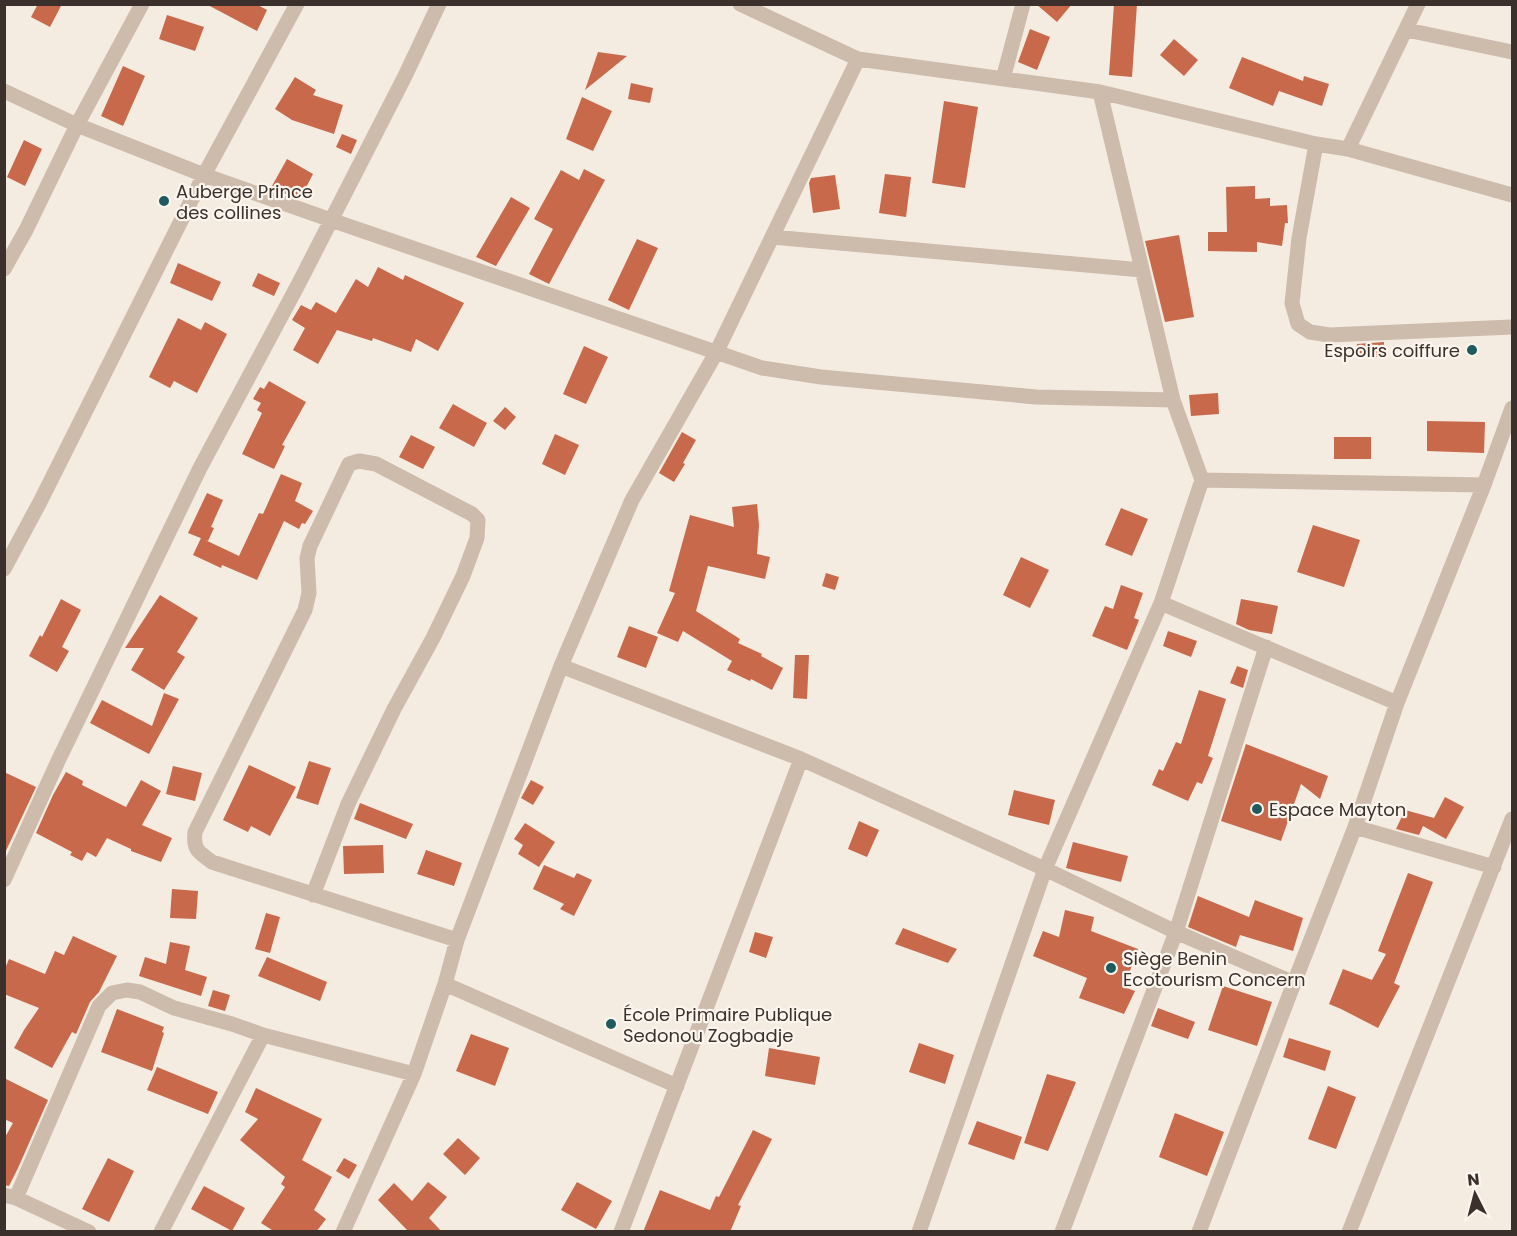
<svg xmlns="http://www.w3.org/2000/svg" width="1517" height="1236" viewBox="0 0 1517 1236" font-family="Poppins,sans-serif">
<rect width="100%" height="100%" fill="#f4ebe1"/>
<path fill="#c8694b" d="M 38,4 L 62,4 L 50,27 L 31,17 Z
M 206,4 L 256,4 L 267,10 L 257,31 Z
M 1036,4 L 1072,4 L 1057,22 Z
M 1114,4 L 1137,4 L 1132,77 L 1109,75 Z
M 167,15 L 204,27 L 195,51 L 159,39 Z
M 1030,29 L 1050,37 L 1037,70 L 1018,62 Z
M 1174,39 L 1198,60 L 1184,76 L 1160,55 Z
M 598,52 L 627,56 L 585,90 Z
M 1242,57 L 1303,81 L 1304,76 L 1329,84 L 1322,106 L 1279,91 L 1273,106 L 1229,88 Z
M 123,66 L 145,76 L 123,126 L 101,116 Z
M 295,77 L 316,90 L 313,95 L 343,105 L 334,134 L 292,120 L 275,109 Z
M 631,83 L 653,88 L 650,103 L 628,99 Z
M 582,97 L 612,111 L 593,151 L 566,139 Z
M 944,101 L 978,107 L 965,188 L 932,183 Z
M 342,134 L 357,140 L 351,154 L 336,147 Z
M 24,140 L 42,149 L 25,186 L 7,177 Z
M 287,159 L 313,174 L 300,199 L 286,194 L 272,186 Z
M 584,169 L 605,180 L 549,284 L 529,274 L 553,229 L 534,219 L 561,170 L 579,180 Z
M 885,174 L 911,177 L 906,217 L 879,213 Z
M 835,175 L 840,209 L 813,213 L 809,183 L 811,178 Z
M 1255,186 L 1255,199 L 1270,198 L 1270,206 L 1287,205 L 1288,223 L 1285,223 L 1282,246 L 1257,242 L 1257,252 L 1208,251 L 1208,232 L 1227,232 L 1226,187 Z
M 511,197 L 530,208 L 496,266 L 476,257 Z
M 1179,235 L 1194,317 L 1165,322 L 1145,241 Z
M 637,239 L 658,248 L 629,310 L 608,300 Z
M 178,263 L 221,282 L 212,301 L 170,283 Z
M 378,267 L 403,280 L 405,275 L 464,303 L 438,351 L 416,339 L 411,352 L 373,338 L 372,341 L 337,330 L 318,364 L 293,350 L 305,328 L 292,320 L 301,305 L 311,310 L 316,302 L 336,313 L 356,279 L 368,287 Z
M 258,273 L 280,283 L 274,296 L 252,286 Z
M 178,318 L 201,330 L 205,322 L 227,334 L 197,393 L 174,381 L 170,388 L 149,377 Z
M 1384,342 L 1384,357 L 1357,356 L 1357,344 Z
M 584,346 L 608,357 L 586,404 L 563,394 Z
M 269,381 L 306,402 L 282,445 L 285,446 L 274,469 L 242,454 L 262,413 L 257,410 L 261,403 L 253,399 L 260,387 L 264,389 Z
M 1218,393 L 1219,414 L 1191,416 L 1189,395 Z
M 453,404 L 487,423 L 474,447 L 439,428 Z
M 505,407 L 516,417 L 505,430 L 493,421 Z
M 1427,421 L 1485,422 L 1484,453 L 1427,451 Z
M 682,432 L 696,440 L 683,463 L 685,464 L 674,482 L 659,473 Z
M 555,434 L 579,445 L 565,475 L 542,464 Z
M 411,435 L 435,447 L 423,469 L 399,457 Z
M 1334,437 L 1371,437 L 1371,459 L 1334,459 Z
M 281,474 L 302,483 L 295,501 L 313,511 L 305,524 L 302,523 L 299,529 L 284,521 L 257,580 L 222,565 L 221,568 L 193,555 L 201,538 L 239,556 L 259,513 L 263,514 Z
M 207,493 L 223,500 L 211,527 L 214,528 L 208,541 L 188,533 Z
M 757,504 L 759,525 L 757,554 L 770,557 L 765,579 L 708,566 L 696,611 L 740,639 L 738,643 L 762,654 L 761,656 L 783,668 L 772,690 L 751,679 L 750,681 L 727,670 L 732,661 L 683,631 L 678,642 L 657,633 L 675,593 L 669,591 L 690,515 L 734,527 L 732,507 Z
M 1121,508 L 1148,519 L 1132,556 L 1105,545 Z
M 1313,525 L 1360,540 L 1344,587 L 1297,572 Z
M 1021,557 L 1049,570 L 1030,608 L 1003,595 Z
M 826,573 L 839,577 L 835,590 L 822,586 Z
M 1121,585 L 1143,593 L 1134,618 L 1139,620 L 1127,650 L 1092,636 L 1105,606 L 1113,609 Z
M 160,595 L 198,618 L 177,652 L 185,657 L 164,690 L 131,670 L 144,648 L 125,648 Z
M 61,599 L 81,610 L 62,647 L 69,651 L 57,672 L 29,656 L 40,635 L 42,637 Z
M 1241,599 L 1278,606 L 1272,634 L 1249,630 L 1236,624 Z
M 629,626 L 658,637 L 646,668 L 617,657 Z
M 1168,631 L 1197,641 L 1191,657 L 1163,646 Z
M 795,655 L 809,655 L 807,699 L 793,698 Z
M 1237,666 L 1248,670 L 1243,688 L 1230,683 Z
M 1199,690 L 1226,699 L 1208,756 L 1213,758 L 1202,784 L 1197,782 L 1188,801 L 1152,785 L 1159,769 L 1163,771 L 1176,742 L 1181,744 Z
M 164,693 L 179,699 L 149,754 L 90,723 L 102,700 L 152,726 Z
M 1246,744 L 1328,776 L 1320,799 L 1301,784 L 1281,841 L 1221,821 Z
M 309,761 L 331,768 L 318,805 L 296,798 Z
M 249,765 L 296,787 L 270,836 L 251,826 L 248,832 L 223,820 Z
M 173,766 L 202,773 L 195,801 L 166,794 Z
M 4,772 L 36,787 L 4,855 Z
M 66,772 L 83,781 L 82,785 L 126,807 L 141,780 L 161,791 L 142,825 L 172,838 L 161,862 L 131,851 L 131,849 L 107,838 L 96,857 L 87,852 L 82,861 L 70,855 L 72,852 L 36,833 L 53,795 Z
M 531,780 L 544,787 L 533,805 L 521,798 Z
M 1014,790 L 1055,800 L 1049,825 L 1008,815 Z
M 1445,797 L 1464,807 L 1446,839 L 1423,826 L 1419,835 L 1396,829 L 1405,810 L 1434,818 Z
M 360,803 L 413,824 L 406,839 L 354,819 Z
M 859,821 L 879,830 L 867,857 L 848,849 Z
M 525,823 L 555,842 L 539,867 L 518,854 L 523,845 L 514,839 Z
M 1073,842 L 1128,856 L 1121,882 L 1066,868 Z
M 383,845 L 384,873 L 344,874 L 343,846 Z
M 426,850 L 462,863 L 454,886 L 417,874 Z
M 544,865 L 574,878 L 577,873 L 592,880 L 574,916 L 560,909 L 564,904 L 533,889 Z
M 1408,873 L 1433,882 L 1394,983 L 1400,986 L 1378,1028 L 1341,1009 L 1329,1004 L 1343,969 L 1372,980 L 1386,954 L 1378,951 Z
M 172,889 L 198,891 L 196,919 L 170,918 Z
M 1198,896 L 1249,917 L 1255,900 L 1303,918 L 1293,951 L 1240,935 L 1236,947 L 1188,927 Z
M 1065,910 L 1094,917 L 1091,931 L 1138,949 L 1124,987 L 1135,991 L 1124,1014 L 1079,998 L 1087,978 L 1033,956 L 1043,931 L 1059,937 Z
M 266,913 L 280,917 L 270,953 L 255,949 Z
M 903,928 L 957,949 L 948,963 L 895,944 Z
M 755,932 L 773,937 L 766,958 L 749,952 Z
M 73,936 L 117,956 L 99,992 L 90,1002 L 76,1034 L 72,1032 L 52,1068 L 14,1048 L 24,1030 L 39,1008 L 4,994 L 4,971 L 9,959 L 45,974 L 55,951 L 64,955 Z
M 170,942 L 190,946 L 185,970 L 207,977 L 201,996 L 139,976 L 145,957 L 166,964 Z
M 267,957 L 327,982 L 320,1001 L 258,976 Z
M 1223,986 L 1272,1002 L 1257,1046 L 1208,1030 Z
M 213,990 L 230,995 L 225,1011 L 208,1006 Z
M 1158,1008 L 1195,1022 L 1188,1039 L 1151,1026 Z
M 117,1009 L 164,1027 L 162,1032 L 164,1033 L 152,1071 L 101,1052 Z
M 471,1034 L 509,1048 L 495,1086 L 456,1071 Z
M 1289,1038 L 1331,1051 L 1325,1071 L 1283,1057 Z
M 919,1043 L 954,1055 L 945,1084 L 909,1072 Z
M 769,1048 L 820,1057 L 815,1085 L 765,1076 Z
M 157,1067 L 218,1092 L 208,1114 L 147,1090 Z
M 1047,1074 L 1076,1082 L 1048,1151 L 1024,1143 Z
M 4,1078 L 48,1100 L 18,1168 L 9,1186 L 4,1185 L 4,1139 L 13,1123 L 4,1119 Z
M 1328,1086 L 1356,1097 L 1336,1149 L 1308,1139 Z
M 256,1088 L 322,1119 L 302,1160 L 332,1177 L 314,1210 L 326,1219 L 316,1232 L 275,1232 L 261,1223 L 285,1187 L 281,1184 L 285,1177 L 240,1140 L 258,1119 L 245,1112 Z
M 1175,1113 L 1224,1132 L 1207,1176 L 1159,1157 Z
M 977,1121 L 1022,1137 L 1014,1160 L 968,1144 Z
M 753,1130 L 772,1139 L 738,1205 L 741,1206 L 730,1232 L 643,1232 L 660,1190 L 710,1210 L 716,1196 L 719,1197 Z
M 458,1138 L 480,1158 L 465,1175 L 443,1154 Z
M 108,1158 L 134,1171 L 109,1222 L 82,1209 Z
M 344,1158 L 357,1165 L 349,1179 L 336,1171 Z
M 428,1182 L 447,1197 L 429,1218 L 442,1232 L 409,1232 L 378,1200 L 394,1183 L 412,1201 Z
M 577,1182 L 612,1201 L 596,1229 L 561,1210 Z
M 204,1186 L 245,1208 L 232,1231 L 191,1209 Z"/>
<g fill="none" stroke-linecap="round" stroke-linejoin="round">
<path stroke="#cdbbac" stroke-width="15" d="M 740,4 L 858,59 L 1100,92 L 1316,144 L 1348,149 L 1512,195
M 1407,30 L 1512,52
M 1003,79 L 1023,4
M 4,91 L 77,125 L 204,175 L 331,220 L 762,368 L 821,377 L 1036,397 L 1173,400
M 1316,144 L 1299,238 L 1292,303 L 1298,324 L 1310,332 L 1329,335 L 1512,327
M 1348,149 L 1418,4
M 772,237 L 1142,270
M 4,269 L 26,230 L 77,125 L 142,4
M 1202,480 L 1484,485
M 4,569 L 40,502 L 204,175 L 297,4
M 1161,603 L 1397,703
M 561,666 L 801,759 L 1045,869 L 1176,932 L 1294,983
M 1355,827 L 1494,867
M 4,880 L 59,759 L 200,468 L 299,283 L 405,76 L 439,4
M 313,895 L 348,804 L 394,709 L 433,638 L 463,576 L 477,538 L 478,520 L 472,514 L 376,464 L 359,461 L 349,464 L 310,546 L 307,558 L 309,593 L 305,610 L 195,832 C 193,851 199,852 212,862 L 457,940
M 445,984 L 677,1086
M 4,1195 L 16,1198 L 89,1232
M 16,1198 L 99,1006 L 112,993 L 127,990 L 140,992 L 174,1008 L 232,1024 L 263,1035 L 414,1074
M 161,1232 L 263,1035
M 343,1232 L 414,1074 L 445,984 L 457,940 L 561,666 L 632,500 L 716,353 L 858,59
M 621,1232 L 801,759
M 919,1232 L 1045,869 L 1161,603 L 1202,480 L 1173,400 L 1100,92
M 1062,1232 L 1176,932 L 1266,647
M 1199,1232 L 1294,983 L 1355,827 L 1397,703 L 1484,485 L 1512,408
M 1349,1232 L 1512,819"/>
</g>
<g fill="#1f5a5e" stroke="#fbf5ee" stroke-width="2">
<circle cx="164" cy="201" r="6"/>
<circle cx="1472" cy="350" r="6"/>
<circle cx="1257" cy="809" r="6"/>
<circle cx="1111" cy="968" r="6"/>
<circle cx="611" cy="1024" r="6"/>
</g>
<g text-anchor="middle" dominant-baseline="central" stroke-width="4.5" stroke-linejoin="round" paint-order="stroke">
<g font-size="18" fill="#3b302b" stroke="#fbf5ee" text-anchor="start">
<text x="176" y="191">Auberge Prince<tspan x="176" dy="21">des collines</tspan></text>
<text x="1460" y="350" text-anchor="end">Espoirs coiffure</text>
<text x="1269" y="809">Espace Mayton</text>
<text x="1123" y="958">Siège Benin<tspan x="1123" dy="21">Ecotourism Concern</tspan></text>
<text x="623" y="1014">École Primaire Publique<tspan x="623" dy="21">Sedonou Zogbadje</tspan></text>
</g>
</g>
<rect width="1517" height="1236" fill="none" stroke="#3b302b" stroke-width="12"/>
<g transform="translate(1475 1194) rotate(354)" stroke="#fbf5ee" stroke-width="4.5" paint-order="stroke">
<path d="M0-4.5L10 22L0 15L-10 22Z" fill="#3b302b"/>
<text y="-9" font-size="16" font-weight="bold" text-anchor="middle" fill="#3b302b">N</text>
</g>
</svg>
